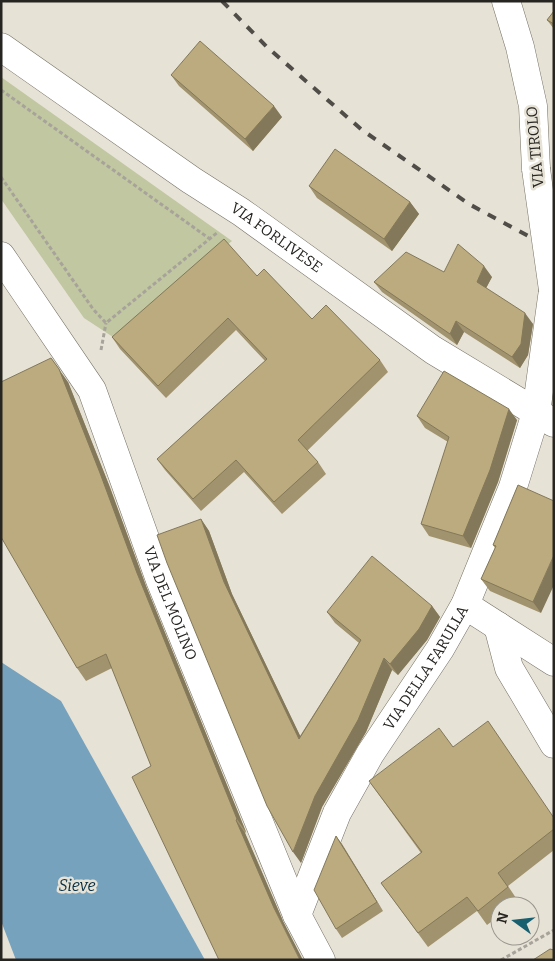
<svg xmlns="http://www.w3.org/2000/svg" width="555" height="961" viewBox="0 0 555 961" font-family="Bitter,serif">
<rect width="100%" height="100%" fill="#e7e2d6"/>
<path fill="#c0c7a1" d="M 1,77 L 232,241 L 113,337 L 84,318 L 1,199 Z"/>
<path fill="#76a2bd" d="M 1,662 L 61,701 L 205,960 L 16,960 L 1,921 Z"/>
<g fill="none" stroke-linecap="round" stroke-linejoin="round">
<defs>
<g id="minor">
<path d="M 506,1 L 520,47 L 533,106 L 536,169"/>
<path id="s1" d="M 1,47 L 191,180 L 241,212 L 433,350 L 554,423"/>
<path id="s2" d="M 1,256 L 92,390 L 160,580 L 297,915 L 321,960"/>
<path d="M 465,605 L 554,662"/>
<path d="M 498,626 L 509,668 L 554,744"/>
<path id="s3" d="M 297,915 L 337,813 L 370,754 L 440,649 L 465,605 L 513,487 L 536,413 L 553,290"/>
</g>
</defs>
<use href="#minor" stroke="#757166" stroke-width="29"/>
<path stroke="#a7a39a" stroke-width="3" stroke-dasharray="4 2.5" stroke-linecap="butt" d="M 1,90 L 210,239
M 1,177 L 93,309 L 106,323 L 218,232
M 101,350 L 106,323
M 501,960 L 554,930"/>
<use href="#minor" stroke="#fff" stroke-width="28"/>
<path stroke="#504d48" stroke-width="4" stroke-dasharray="9 9" stroke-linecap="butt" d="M 222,1 L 267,47 L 362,130 L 469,204 L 554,250"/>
<defs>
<path id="minor-bridge" d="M 536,169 L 553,290"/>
</defs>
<use href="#minor-bridge" stroke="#757166" stroke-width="29" stroke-linecap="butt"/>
<use href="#minor-bridge" stroke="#fff" stroke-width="28"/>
</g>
<path fill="#a1936d" d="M 554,11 L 554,29 L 547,20 Z
M 171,75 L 282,117 L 253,151 L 179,86 Z
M 309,186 L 410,202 L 419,214 L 392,251 L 317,198 Z
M 444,272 L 492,277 L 486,288 L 533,324 L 528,355 L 520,368 L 464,332 L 457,345 L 382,292 L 374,282 Z
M 257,276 L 312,319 L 380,360 L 388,372 L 307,451 L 318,462 L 326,474 L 282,514 L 244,472 L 201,511 L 165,470 L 157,459 L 265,361 L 236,330 L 166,398 L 120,349 L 112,337 Z
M 68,382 L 109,485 L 146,586 L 246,832 L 245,833 L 283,921 L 151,766 L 112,668 L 86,681 L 77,668 Z
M 417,416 L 517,420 L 498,482 L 471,548 L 429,536 L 421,524 L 448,442 L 425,428 Z
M 518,485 L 541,613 L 490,591 L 481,579 L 495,548 L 493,545 Z
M 201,519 L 209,531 L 232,594 L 300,736 L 359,643 L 335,623 L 327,612 L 432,606 L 440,617 L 427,640 L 398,675 L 392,670 L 366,732 L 322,807 L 301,863 Z
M 453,747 L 554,817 L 554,850 L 508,886 L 518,901 L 512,906 L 500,906 L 500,915 L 487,925 L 477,911 L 428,947 L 381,883 L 421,853 L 369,781 Z
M 336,836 L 383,911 L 342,938 L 336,929 Z"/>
<path fill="#837859" d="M 274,106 L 282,117 L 253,151 L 245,139 Z
M 410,202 L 419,214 L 392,251 L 384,239 Z
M 484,266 L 492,277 L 484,292 L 477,282 Z
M 525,313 L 533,324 L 528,355 L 520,368 L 512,357 Z
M 456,321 L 464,332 L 457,345 L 450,334 Z
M 51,358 L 68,382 L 109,485 L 146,586 L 246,832 L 237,819 L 137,573 Z
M 509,409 L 517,420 L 498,482 L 471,548 L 463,536 Z
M 201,519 L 209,531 L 232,594 L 307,750 L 299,739 L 224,582 Z
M 554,555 L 554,585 L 541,613 L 533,602 Z
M 432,606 L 440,617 L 427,640 L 398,675 L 390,664 Z
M 384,658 L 392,670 L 366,732 L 322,807 L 301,863 L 293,852 L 315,796 Z
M 236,820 L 245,833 L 283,921 L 303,960 L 300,960 L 274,908 Z
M 336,836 L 342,844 L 383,911 L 377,902 Z"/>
<path fill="#bbab7f" stroke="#837859" d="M 554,11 L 554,24 L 547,20 Z
M 200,41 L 274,106 L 245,139 L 171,75 Z
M 335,149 L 410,202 L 384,239 L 309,186 Z
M 224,239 L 257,276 L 264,269 L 312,319 L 326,305 L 380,360 L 298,440 L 318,462 L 274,502 L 236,460 L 193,499 L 157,459 L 267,359 L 228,318 L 158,386 L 112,337 Z
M 458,244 L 484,266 L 477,282 L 525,313 L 521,344 L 512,357 L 456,321 L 450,334 L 374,282 L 406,252 L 444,272 Z
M 51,358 L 59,369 L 100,473 L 137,573 L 237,819 L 236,820 L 274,908 L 300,960 L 219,960 L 132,777 L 151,766 L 106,654 L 77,668 L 1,537 L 1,382 Z
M 444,371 L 509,409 L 490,470 L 463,536 L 421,524 L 449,437 L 417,416 Z
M 518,485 L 554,501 L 554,555 L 533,602 L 481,579 L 496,546 L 493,545 Z
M 201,519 L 224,582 L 299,739 L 361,640 L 327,612 L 372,556 L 432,606 L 419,629 L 390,664 L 384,658 L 358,720 L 315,796 L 293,852 L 267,806 L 167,563 L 157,535 Z
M 488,721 L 554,818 L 554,829 L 498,873 L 508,887 L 478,911 L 467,897 L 418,933 L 381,883 L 422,852 L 369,781 L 439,728 L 453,747 Z
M 336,836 L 377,902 L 336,929 L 314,890 Z
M 550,949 L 554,950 L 554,960 L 533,960 Z"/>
<g text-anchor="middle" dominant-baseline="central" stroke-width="5" stroke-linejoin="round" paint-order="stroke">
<g font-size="15" fill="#272521" stroke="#e7e2d6">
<text transform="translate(535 147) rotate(-95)">VIA TIROLO</text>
<text stroke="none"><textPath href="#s1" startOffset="335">VIA FORLIVESE</textPath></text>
<text stroke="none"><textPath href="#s2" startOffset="389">VIA DEL MOLINO</textPath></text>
<text stroke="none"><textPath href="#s3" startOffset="280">VIA DELLA FARULLA</textPath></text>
</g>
<g font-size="16" font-style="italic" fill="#082f43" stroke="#e7e2d6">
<text x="77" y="885">Sieve</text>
</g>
</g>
<rect width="555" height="961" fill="none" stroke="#272521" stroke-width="5"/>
<g transform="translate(515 921) rotate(285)"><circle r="24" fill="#e7e2d6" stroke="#9a968e"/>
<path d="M0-4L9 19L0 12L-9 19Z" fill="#185f70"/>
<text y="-8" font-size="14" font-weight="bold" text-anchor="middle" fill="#272521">N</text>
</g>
</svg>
